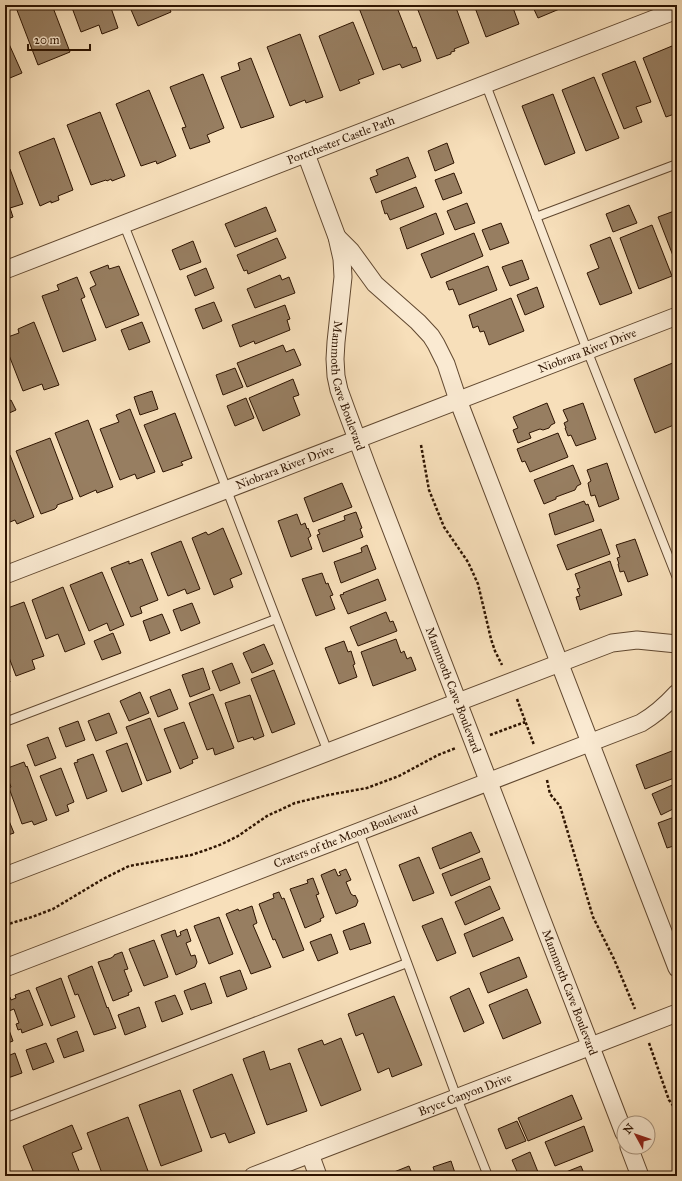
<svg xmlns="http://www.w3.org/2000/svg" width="682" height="1181" viewBox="0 0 682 1181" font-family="'IM FELL Great Primer',serif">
<rect width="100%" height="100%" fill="#f7dfba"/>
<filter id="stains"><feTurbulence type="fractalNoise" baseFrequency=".005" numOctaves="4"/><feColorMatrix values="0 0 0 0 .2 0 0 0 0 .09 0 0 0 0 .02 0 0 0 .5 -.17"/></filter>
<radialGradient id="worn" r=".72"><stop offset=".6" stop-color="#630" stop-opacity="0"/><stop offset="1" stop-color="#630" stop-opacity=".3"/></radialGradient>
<path fill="#977e61" stroke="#2e1401" d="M 15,5 L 52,5 L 70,52 L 38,65 Z
M 71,5 L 110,5 L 118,28 L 102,34 L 99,25 L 81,32 Z
M 129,5 L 168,5 L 171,12 L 138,26 Z
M 367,5 L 396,5 L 413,48 L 416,47 L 421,61 L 402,68 L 400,64 L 383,70 L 359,8 Z
M 416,5 L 455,5 L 469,43 L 454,49 L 455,51 L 451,52 L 451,54 L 437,59 Z
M 474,5 L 512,5 L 519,24 L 486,37 Z
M 532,5 L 569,5 L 538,18 Z
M 353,22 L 374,74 L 358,80 L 360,83 L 340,91 L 319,36 Z
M 300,34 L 323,97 L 306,103 L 305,100 L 290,106 L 267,47 Z
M 5,35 L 22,73 L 5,80 Z
M 672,46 L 677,58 L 677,113 L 666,117 L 643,58 Z
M 251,58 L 274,117 L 241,128 L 221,77 L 240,70 L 238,63 Z
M 635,61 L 651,102 L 636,107 L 642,122 L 624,129 L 602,74 Z
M 203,74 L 224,128 L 207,135 L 210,142 L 190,149 L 182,128 L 186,127 L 170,87 Z
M 594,77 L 619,138 L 586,151 L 562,90 Z
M 149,90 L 176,156 L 157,164 L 156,161 L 141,166 L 116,104 Z
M 553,94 L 575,153 L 545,165 L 522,106 Z
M 100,112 L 125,176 L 112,181 L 111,179 L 107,181 L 106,180 L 91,185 L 67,125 Z
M 54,138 L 73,190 L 58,196 L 59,200 L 51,203 L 51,201 L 40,206 L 19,152 Z
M 447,143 L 454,163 L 435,171 L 428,151 Z
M 408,157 L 416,177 L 376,193 L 370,178 L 378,175 L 376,170 Z
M 10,169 L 23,204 L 10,208 L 13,217 L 5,220 L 5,171 Z
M 454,173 L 462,193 L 443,200 L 435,180 Z
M 416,187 L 424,207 L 390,220 L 387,213 L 385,214 L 381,201 Z
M 467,203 L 475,223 L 455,230 L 447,211 Z
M 629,205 L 637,223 L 613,232 L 606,214 Z
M 266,207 L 276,231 L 235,247 L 225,224 Z
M 677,210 L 677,266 L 658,217 Z
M 436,213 L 444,234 L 407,249 L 400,228 Z
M 501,223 L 509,243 L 490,250 L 482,230 Z
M 652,225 L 672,276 L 639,289 L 620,238 Z
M 474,233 L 483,256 L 431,278 L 421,254 Z
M 610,237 L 632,293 L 600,305 L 587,273 L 599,268 L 590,245 Z
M 277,238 L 286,258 L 248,274 L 247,270 L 244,271 L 237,255 Z
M 193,241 L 201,262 L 180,270 L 172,250 Z
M 522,260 L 529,279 L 510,286 L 502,267 Z
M 108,265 L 109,269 L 119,266 L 139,315 L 106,328 L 90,288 L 96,285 L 90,272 Z
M 488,266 L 497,290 L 459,305 L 453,289 L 449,290 L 446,282 Z
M 206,268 L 214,288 L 195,296 L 187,276 Z
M 280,275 L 282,280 L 289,277 L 295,293 L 255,308 L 247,289 Z
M 77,277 L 85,297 L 81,299 L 96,340 L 63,352 L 42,296 L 59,290 L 57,285 Z
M 537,287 L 544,307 L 525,315 L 517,295 Z
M 511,298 L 524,331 L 489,345 L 484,331 L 480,332 L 478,326 L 473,328 L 469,315 Z
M 214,302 L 222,321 L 203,329 L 195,309 Z
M 285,305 L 290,319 L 287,320 L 290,330 L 255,344 L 254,341 L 240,347 L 232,325 Z
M 34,322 L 59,385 L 44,390 L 42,384 L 23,391 L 5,345 L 5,338 L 19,333 L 18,329 Z
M 142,322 L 150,342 L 129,350 L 121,330 Z
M 283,345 L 286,352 L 294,349 L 301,365 L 247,387 L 237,363 Z
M 675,362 L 677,366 L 677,423 L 676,423 L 676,424 L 655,433 L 634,379 Z
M 235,368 L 243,387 L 223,395 L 216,375 Z
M 293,379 L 299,395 L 293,397 L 300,415 L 263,431 L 249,398 Z
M 152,391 L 158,409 L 140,415 L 134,397 Z
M 246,398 L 254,418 L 235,426 L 227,406 Z
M 11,400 L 16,410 L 7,414 L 5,409 L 5,403 Z
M 547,403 L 555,423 L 551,425 L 549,428 L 543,430 L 540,429 L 529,433 L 531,438 L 518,443 L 513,430 L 518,428 L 513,417 Z
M 583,403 L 596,439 L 576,446 L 571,435 L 568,436 L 565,428 L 566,428 L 564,423 L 568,421 L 563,410 Z
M 130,409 L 155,472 L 137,479 L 135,474 L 120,480 L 100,429 L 119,422 L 116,415 Z
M 175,413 L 192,458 L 181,462 L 183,465 L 163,472 L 144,425 Z
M 88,420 L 113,487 L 97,493 L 96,490 L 80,497 L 55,433 Z
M 558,433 L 568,457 L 530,472 L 525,461 L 522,462 L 517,449 Z
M 50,438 L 73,499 L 57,505 L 57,507 L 55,509 L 41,514 L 16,451 Z
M 10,455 L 34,517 L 17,524 L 15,520 L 5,524 L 5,457 Z
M 607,463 L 619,499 L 599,507 L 595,495 L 591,496 L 589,488 L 588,483 L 591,481 L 587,470 Z
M 573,465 L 581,484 L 577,486 L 575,490 L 556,497 L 556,499 L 544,504 L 534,480 Z
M 342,483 L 352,507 L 313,522 L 304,498 Z
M 584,501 L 586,505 L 588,504 L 594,521 L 555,535 L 549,514 Z
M 356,512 L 362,528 L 360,529 L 363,537 L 323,552 L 317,535 L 320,534 L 318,530 L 345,520 L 344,516 Z
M 297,514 L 301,525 L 305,523 L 307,529 L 308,528 L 311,536 L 308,538 L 312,549 L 291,557 L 278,521 Z
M 223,528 L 242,574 L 230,579 L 233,587 L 214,595 L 192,538 L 206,532 L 208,535 Z
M 601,529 L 610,554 L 567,570 L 557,545 Z
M 635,539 L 648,575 L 628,582 L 624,571 L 620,572 L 618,564 L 619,564 L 617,558 L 620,557 L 616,545 Z
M 181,541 L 200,589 L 187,594 L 185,589 L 168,596 L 151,553 Z
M 367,545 L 376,569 L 341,583 L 334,562 L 362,552 L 361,548 Z
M 142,559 L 158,600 L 140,607 L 142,613 L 131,617 L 111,568 L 129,561 L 129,564 Z
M 610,561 L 622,595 L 580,610 L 576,597 L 580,596 L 577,589 L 580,588 L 575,574 Z
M 102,572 L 124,625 L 110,631 L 107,623 L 89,631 L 70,585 Z
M 322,573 L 326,584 L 328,583 L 329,586 L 333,595 L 330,596 L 335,609 L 316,616 L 302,579 Z
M 378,579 L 386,600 L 348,614 L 340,595 L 344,594 L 343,593 Z
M 63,587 L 85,644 L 65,652 L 58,634 L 46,639 L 32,600 Z
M 24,602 L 44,656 L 32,660 L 35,669 L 16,676 L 5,647 L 5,609 Z
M 192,603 L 200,623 L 181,631 L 173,610 Z
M 386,612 L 390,622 L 393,621 L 397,631 L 358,646 L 350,627 Z
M 162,614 L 170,633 L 150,641 L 143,621 Z
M 113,633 L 121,653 L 102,660 L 94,641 Z
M 396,639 L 401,653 L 404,651 L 407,659 L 411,657 L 416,670 L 373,686 L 361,652 Z
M 344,641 L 348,652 L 351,651 L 355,664 L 353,665 L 357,677 L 339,684 L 325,648 Z
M 264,644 L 273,664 L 252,673 L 243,653 Z
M 232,663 L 240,683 L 220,691 L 212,671 Z
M 203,668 L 210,689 L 190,697 L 182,675 Z
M 5,669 L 10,682 L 5,683 Z
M 274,670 L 295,724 L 272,733 L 251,679 Z
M 170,689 L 178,709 L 158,717 L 150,697 Z
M 140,692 L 149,713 L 129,721 L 120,701 Z
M 213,694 L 234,748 L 215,755 L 213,748 L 207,750 L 189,703 Z
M 250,695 L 264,736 L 254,740 L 253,737 L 238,742 L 225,703 Z
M 109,713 L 117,733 L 96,741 L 88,721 Z
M 150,718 L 171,772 L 147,781 L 126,727 Z
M 78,721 L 85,740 L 66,747 L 59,728 Z
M 184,722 L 198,758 L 192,760 L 193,763 L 180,769 L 164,729 Z
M 48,737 L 56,758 L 35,766 L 27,745 Z
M 127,743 L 142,784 L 122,792 L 106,751 Z
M 677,749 L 677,777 L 645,789 L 636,765 Z
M 93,754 L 107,791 L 87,799 L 74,763 L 78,762 L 77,760 Z
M 24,762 L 26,767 L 27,766 L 47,820 L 34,825 L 32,821 L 22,824 L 9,788 L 11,787 L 5,771 L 5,769 Z
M 61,768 L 74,802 L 67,805 L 69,811 L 56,816 L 40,776 Z
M 677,783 L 677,807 L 661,815 L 652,794 Z
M 5,811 L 14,833 L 5,836 Z
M 677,816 L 677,845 L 667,848 L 658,823 Z
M 471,832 L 480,852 L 440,869 L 432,848 Z
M 419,857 L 434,893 L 413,901 L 399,865 Z
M 482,858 L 490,879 L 451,896 L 442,874 Z
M 335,869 L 338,876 L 341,875 L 339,872 L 346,869 L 351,880 L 346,882 L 351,894 L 354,896 L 355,895 L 358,901 L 356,906 L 336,914 L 321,875 Z
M 313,878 L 319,894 L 316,895 L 324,917 L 320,919 L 321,921 L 305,928 L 290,889 L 308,883 L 307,880 Z
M 490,886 L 500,909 L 465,925 L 455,902 Z
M 279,892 L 282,899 L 284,898 L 304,950 L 283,958 L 275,939 L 273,940 L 259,904 L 274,898 L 273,894 Z
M 252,906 L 257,923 L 253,925 L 271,967 L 251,974 L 226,914 L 238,909 L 239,911 Z
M 219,917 L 233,954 L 209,964 L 194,926 Z
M 503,917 L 513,940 L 473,957 L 464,934 Z
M 442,918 L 456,953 L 437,961 L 422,926 Z
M 364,923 L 371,943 L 350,950 L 343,931 Z
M 187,929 L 191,941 L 186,943 L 191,956 L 195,955 L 197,962 L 195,967 L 176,975 L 161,935 L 175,930 L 177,937 L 181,935 L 180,932 Z
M 331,934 L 338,953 L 318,961 L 310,942 Z
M 154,940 L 168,977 L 144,986 L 129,949 Z
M 122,952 L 128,969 L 124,970 L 132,991 L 128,993 L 129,995 L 113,1001 L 98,962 L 111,958 L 114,956 L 114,955 Z
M 519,957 L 527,977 L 488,993 L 480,973 Z
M 92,966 L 107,1008 L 108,1007 L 116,1028 L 94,1035 L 78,994 L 75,995 L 68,976 Z
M 240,970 L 247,989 L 227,997 L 220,977 Z
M 61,978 L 75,1017 L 51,1026 L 36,988 Z
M 205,983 L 212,1003 L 191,1010 L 184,991 Z
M 469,988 L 484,1023 L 464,1032 L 450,997 Z
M 527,989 L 541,1023 L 503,1039 L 489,1005 Z
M 29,990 L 43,1025 L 22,1033 L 21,1029 L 18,1030 L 16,1024 L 19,1023 L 14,1009 L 9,1011 L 5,998 L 10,997 L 11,1000 L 16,998 L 15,995 Z
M 175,995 L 183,1014 L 162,1022 L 155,1002 Z
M 394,996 L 422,1065 L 392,1077 L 389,1068 L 378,1073 L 363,1033 L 356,1036 L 348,1014 Z
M 139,1007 L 146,1027 L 125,1035 L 118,1015 Z
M 5,1019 L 13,1041 L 5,1044 Z
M 77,1031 L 84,1051 L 64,1058 L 57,1039 Z
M 341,1038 L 361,1090 L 321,1106 L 298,1049 L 322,1040 L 324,1045 Z
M 46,1043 L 54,1062 L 33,1070 L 26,1050 Z
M 264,1051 L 270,1070 L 290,1063 L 307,1111 L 267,1125 L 243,1059 Z
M 15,1053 L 22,1073 L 5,1079 L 5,1057 Z
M 232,1074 L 255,1133 L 229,1143 L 225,1133 L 211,1138 L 193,1090 Z
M 180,1090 L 202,1151 L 161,1166 L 139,1105 Z
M 572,1095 L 582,1119 L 528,1141 L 518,1118 Z
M 128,1117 L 148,1171 L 136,1176 L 103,1176 L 87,1133 Z
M 517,1121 L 526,1141 L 506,1149 L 498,1129 Z
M 72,1125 L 82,1149 L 72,1153 L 81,1176 L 35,1176 L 23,1146 Z
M 584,1126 L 593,1151 L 555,1166 L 545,1142 Z
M 530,1152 L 538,1172 L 530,1176 L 519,1176 L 512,1160 Z
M 451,1161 L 456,1176 L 436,1176 L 433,1167 Z
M 409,1166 L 413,1176 L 384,1176 Z
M 581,1166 L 585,1176 L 556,1176 Z"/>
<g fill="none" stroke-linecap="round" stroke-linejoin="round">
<defs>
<path id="lane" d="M 486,85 L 587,350 L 677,578
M 536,217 L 677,164
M 124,225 C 194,400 259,577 328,752
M 5,722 L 276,619
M 359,832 L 457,1098 L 488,1176
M 5,1118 L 407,963"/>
<g id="street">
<path id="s1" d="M 306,154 L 337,237 L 342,259 L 343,277 L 336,342 L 335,359 L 336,376 L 339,390 L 347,412 L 367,466 L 624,1133"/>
<path d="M 337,237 L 351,251 L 375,284 L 418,322 L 431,336 L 436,344 L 446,364 L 458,400 L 677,968"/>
<path id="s2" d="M 5,270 L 677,10"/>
<path id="s3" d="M 5,575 L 677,316"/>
<path d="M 5,876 L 612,643 L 637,640 L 677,644"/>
<path id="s4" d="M 5,968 L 641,723 C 655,715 666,705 677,693"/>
<path d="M 629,1147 L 640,1176"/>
<path d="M 310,1154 L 318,1176"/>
<path id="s5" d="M 253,1176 L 677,1013"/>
</g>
</defs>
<use href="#lane" stroke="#60472f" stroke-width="10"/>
<use href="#street" stroke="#60472f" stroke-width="19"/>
<path stroke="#2e1401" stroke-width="2.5" stroke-dasharray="3 2" stroke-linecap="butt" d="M 421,445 L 429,490 L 444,527 L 468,562 L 478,584 L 491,639 L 495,651 L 502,665
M 517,699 L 534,745
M 490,735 L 525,722
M 547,780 L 550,794 L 560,806 L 593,917 L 614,959 L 635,1009
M 5,925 L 32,917 L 53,909 L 103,879 L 129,866 L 191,855 L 206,850 L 222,844 L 238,836 L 267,816 L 295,803 L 328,795 L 367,788 L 399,776 L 438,755 L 456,748
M 649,1043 L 669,1100 L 677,1111"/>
<use href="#lane" stroke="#faead2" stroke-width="8"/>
<use href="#street" stroke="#faead2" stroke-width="17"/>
</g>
<g text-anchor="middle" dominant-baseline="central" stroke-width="4" stroke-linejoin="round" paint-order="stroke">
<g font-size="12" fill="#2e1401" stroke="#faead2">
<text stroke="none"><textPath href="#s2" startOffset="360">Portchester Castle Path</textPath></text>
<text stroke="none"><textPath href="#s3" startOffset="624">Niobrara River Drive</textPath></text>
<text stroke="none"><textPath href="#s1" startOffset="240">Mammoth Cave Boulevard</textPath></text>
<text stroke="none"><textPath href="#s3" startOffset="300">Niobrara River Drive</textPath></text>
<text stroke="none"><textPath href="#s1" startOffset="564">Mammoth Cave Boulevard</textPath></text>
<text stroke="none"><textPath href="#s4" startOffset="365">Craters of the Moon Boulevard</textPath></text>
<text stroke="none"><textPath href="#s1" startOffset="888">Mammoth Cave Boulevard</textPath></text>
<text stroke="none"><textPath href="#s5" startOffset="227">Bryce Canyon Drive</textPath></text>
</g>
</g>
<rect width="682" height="1181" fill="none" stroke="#f7dfba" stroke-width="20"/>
<rect x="6" y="6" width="670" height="1169" fill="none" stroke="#2e1401" stroke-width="2"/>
<rect x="10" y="10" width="662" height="1161" fill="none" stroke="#2e1401"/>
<g transform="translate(636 1135) rotate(310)"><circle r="19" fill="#faead2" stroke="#a8947e"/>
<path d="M0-3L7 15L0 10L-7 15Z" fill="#8f2418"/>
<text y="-6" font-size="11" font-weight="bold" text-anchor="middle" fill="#2e1401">N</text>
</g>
<path d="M28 44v6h62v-6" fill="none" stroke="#2e1401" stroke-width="2"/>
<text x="34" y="44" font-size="12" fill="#2e1401" stroke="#faead2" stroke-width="3" paint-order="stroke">20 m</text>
<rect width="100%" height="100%" filter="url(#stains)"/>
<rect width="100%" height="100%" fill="url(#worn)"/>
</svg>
